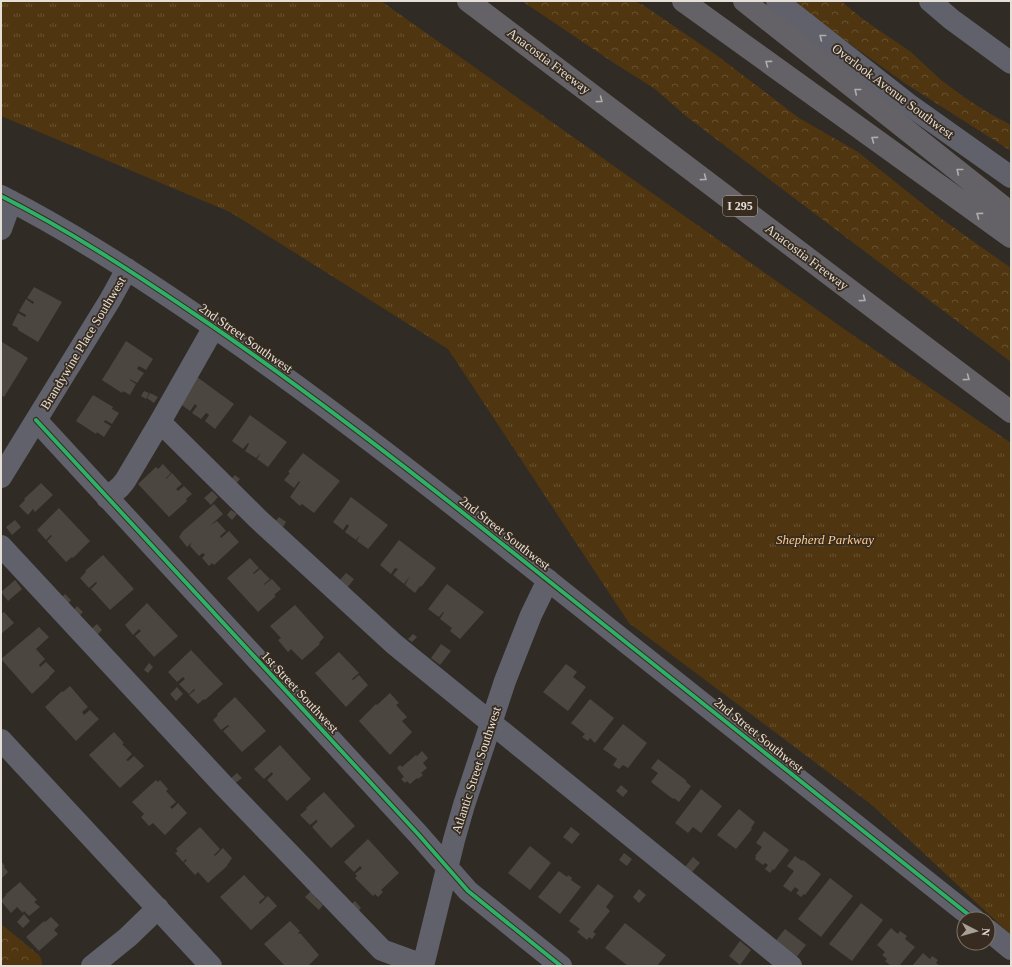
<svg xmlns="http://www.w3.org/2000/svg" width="1012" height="967" viewBox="0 0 1012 967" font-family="Georgia,serif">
<defs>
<pattern id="forest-crowns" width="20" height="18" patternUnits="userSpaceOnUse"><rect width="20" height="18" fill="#4f3510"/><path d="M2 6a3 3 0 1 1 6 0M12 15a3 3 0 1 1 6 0" fill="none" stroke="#685232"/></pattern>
<pattern id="park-tufts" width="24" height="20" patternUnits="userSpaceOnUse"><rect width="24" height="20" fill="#4f3510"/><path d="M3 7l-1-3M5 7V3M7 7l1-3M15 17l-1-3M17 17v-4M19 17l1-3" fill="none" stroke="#685232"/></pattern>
</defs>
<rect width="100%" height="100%" fill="#312b25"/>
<path fill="url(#forest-crowns)" d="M 522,1 L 634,1 L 643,5 L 715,54 L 799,118 L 858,152 L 939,217 L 1011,268 L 1011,362 L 687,117 L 655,89 L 614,63 Z
M 796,1 L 841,1 L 864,20 L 911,52 L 941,80 L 964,97 L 987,112 L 1011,125 L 1011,151 L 903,82 L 809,14 Z
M 1,924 L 39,955 L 42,961 L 42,965 L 1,966 Z"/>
<path fill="url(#park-tufts)" d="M 1,1 L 381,1 L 847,331 L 1011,443 L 1011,935 L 872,805 L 629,623 L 448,349 L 230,212 L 1,116 Z"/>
<path fill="#4c4641" d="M 34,287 L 62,302 L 38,342 L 18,330 L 18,328 L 12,325 L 18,313 L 25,317 L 26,315 L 19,311 L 26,299 L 33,304 L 34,302 L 27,298 Z
M 126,341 L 153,359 L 146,370 L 139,366 L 137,369 L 144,373 L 137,383 L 130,379 L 130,380 L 136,384 L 130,395 L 123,391 L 122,393 L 102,380 Z
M 2,342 L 28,358 L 4,397 L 1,395 Z
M 197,377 L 234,404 L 215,429 L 205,421 L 209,415 L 208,414 L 206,413 L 201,419 L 192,413 L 197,406 L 195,404 L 190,411 L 179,403 Z
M 144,391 L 149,393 L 146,399 L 141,396 Z
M 150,393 L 158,397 L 154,403 L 147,398 Z
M 93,395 L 113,407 L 112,409 L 119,413 L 112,424 L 105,420 L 104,422 L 111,426 L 104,437 L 97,432 L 96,434 L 76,421 Z
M 250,415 L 287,442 L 268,467 L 257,459 L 261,453 L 256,458 L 245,451 L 249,444 L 248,443 L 243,449 L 232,441 Z
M 303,453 L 340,481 L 314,513 L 302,504 L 300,506 L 290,497 L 300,482 L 299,481 L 294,488 L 284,480 L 290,473 L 288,472 Z
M 163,464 L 171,473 L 166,478 L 166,479 L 172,473 L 182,484 L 176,489 L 178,491 L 184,486 L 192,494 L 186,499 L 187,501 L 169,517 L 138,484 L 156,467 L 158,469 Z
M 235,475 L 240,479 L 234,486 L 229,481 Z
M 41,483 L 53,495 L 35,512 L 33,509 L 28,515 L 19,506 L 25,500 L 24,499 Z
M 212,491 L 218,497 L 211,505 L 204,498 Z
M 351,497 L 388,525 L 368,549 L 357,541 L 360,535 L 356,540 L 345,532 L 349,526 L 347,524 L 343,530 L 333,522 Z
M 214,504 L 223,514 L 210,526 L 217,521 L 226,531 L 220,536 L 221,538 L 229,531 L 239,542 L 214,565 L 212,563 L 209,566 L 202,558 L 205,555 L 203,553 L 199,556 L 190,546 L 192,542 L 187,547 L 179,537 L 183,531 Z
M 59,508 L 90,541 L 73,558 L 72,557 L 66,562 L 47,541 L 52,536 L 51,535 L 46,540 L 37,530 Z
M 231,510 L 237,514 L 232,520 L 227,515 Z
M 279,517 L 286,522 L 283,527 L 275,522 Z
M 15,520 L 21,527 L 12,535 L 6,527 Z
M 399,540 L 436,568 L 421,587 L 420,586 L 415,593 L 405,585 L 410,576 L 404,584 L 393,575 L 398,569 L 395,568 L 391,574 L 380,565 Z
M 103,555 L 134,589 L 110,610 L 91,589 L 97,583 L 96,582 L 89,588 L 80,578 L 86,572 L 85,571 Z
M 250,558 L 259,568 L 253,573 L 254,574 L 260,569 L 270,579 L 264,584 L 264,585 L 272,579 L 281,589 L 274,595 L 276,596 L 258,612 L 227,578 Z
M 346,573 L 354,579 L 347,588 L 339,581 Z
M 15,580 L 22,589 L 8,601 L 1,592 Z
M 447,584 L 484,612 L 460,639 L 450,631 L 452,628 L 440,619 L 444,612 L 443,612 L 439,617 L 428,609 Z
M 65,594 L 71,600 L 67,605 L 61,598 Z
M 147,603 L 178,636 L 154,657 L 135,636 L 141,631 L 139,629 L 133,635 L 125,625 Z
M 295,605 L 324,637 L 319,643 L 320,644 L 302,660 L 291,649 L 288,652 L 278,640 L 281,638 L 270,626 Z
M 77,606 L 83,612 L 78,617 L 73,611 Z
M 4,612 L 14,623 L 1,634 L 1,614 Z
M 97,624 L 102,630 L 96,636 L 90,630 Z
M 39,627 L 49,637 L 36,649 L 45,659 L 39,665 L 40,667 L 46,662 L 55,671 L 49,677 L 50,677 L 32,694 L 1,659 Z
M 413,634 L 417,637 L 412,642 L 408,639 Z
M 441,644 L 451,651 L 440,665 L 431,658 Z
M 191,650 L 223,684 L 205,700 L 204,699 L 198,704 L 189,695 L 195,690 L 194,689 L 189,694 L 179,684 L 185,679 L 183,677 L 177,682 L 168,672 Z
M 339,652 L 359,673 L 352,679 L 353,680 L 359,675 L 368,685 L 346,707 L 315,673 Z
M 149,663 L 153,667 L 148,673 L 144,670 Z
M 566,664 L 577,672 L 573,677 L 586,687 L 568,711 L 543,692 Z
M 70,686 L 88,707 L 82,712 L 84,715 L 90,710 L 99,719 L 76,741 L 45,707 L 62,691 L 63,692 Z
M 177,687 L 183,694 L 176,701 L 170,694 Z
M 390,693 L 399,703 L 396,705 L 407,717 L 402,721 L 412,732 L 390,755 L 359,721 L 376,704 L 377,705 Z
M 235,697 L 266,731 L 242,752 L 223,731 L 229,726 L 228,725 L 221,730 L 213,720 L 218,715 L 217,714 Z
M 590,699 L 614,718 L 595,743 L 590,738 L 588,741 L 582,737 L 585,734 L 571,723 Z
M 623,724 L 647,743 L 628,768 L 623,765 L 619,769 L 613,765 L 617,759 L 603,749 Z
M 114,732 L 124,743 L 122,744 L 132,754 L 126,760 L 128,761 L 134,756 L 144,766 L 120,788 L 89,755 Z
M 280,745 L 311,779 L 287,801 L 267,780 L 273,774 L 272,772 L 264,779 L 254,769 Z
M 422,751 L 428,758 L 423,763 L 427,768 L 421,773 L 423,775 L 418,779 L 417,778 L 410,784 L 407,781 L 405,783 L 401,779 L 404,777 L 397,768 L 400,765 L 402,767 L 416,755 L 417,756 Z
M 658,759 L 687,781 L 686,782 L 691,786 L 679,802 L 674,798 L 673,799 L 651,782 L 658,773 L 651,768 Z
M 237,773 L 242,778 L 234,784 L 230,779 Z
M 156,780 L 158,782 L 160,780 L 168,789 L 166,791 L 167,792 L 176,802 L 170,807 L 172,809 L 178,803 L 187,813 L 165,835 L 153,823 L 149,826 L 141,817 L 144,814 L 132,802 Z
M 621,785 L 628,791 L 623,797 L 616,791 Z
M 701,789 L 722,806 L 701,833 L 693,827 L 688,833 L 675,823 Z
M 324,792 L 355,826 L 331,848 L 312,827 L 318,821 L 316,820 L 310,825 L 300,815 L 307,809 L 306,808 Z
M 739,809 L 755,822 L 751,828 L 752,829 L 736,849 L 717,835 Z
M 200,827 L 220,849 L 214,855 L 215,856 L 223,848 L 232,858 L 226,867 L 208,883 L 198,872 L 195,875 L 184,863 L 187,860 L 186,859 L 183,862 L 175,853 L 178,851 L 176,849 Z
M 571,827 L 580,834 L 572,844 L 563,837 Z
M 764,831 L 789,850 L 774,870 L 773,869 L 770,873 L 765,869 L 768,865 L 765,863 L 763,865 L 755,859 L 756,856 L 755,856 L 762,847 L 756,843 Z
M 368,839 L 399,873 L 381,890 L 383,892 L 378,897 L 375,894 L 373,896 L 355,878 L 357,876 L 355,874 L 362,868 L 360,866 L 354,872 L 344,862 Z
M 530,846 L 551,863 L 530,890 L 508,873 Z
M 624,853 L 632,859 L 627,866 L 619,860 Z
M 795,856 L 802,861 L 803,860 L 821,874 L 805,895 L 804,894 L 801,897 L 796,893 L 799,890 L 795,887 L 791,892 L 783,886 L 794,871 L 787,866 Z
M 693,857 L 700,863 L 692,872 L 685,867 Z
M 1,861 L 5,866 L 4,867 L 8,872 L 1,879 Z
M 559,871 L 567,877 L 568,875 L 572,878 L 571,880 L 581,887 L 560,914 L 538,897 Z
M 244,875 L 265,897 L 259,902 L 260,904 L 268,896 L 277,906 L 251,930 L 220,897 Z
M 830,878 L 853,896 L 821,937 L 798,919 Z
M 20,882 L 37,900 L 34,902 L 40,907 L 29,916 L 24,911 L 23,913 L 17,907 L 11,913 L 1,901 L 6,895 L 5,895 Z
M 598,884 L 614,896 L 606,907 L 610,911 L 593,932 L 596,934 L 592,939 L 589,937 L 587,940 L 577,932 L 580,929 L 569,921 Z
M 639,889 L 646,895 L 639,903 L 633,897 Z
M 312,890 L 318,897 L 316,898 L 323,905 L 319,910 L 305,897 Z
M 355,901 L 361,908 L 356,913 L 349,906 Z
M 861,903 L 883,920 L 852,961 L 829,944 Z
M 24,914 L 30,921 L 23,928 L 17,922 Z
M 51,917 L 59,925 L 54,930 L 58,934 L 39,951 L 26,937 L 44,921 L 45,922 Z
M 290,921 L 300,931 L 298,933 L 299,934 L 300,933 L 319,955 L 308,966 L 285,966 L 264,944 Z
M 625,923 L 666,955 L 657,966 L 628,966 L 605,948 Z
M 891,928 L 898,934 L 900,931 L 907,936 L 905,939 L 915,947 L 899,966 L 891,966 L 885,961 L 887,959 L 882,955 L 885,952 L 877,945 Z
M 785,929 L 806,945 L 795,959 L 774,943 Z
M 740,941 L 751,950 L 740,965 L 729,956 Z
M 923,953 L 930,959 L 932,956 L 938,960 L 936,963 L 940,966 L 912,966 Z"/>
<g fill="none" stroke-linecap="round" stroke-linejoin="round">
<path stroke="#60616a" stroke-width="22" d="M 777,1 L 908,104 L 1011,177
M 930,1 L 951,19 L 1011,63
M 1,196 C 68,230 131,271 193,313 C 300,385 401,463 501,543 C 659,668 816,794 974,919
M 1,229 L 11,201
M 36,420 L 418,834 L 468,891 L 561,966
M 160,422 L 257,518 L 394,644 L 791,966
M 1,477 L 110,300 L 127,269
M 107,498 L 120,487 L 125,481 L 160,422 L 214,327
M 1,546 L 224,786 L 382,950 L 423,965
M 1,740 L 211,966
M 988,930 L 1011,949
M 92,966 L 128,937 L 158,908
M 423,966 L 454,840 L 464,805 L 505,681 L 531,615 L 548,580"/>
<path stroke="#646266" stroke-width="22" d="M 468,1 L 1011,412
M 683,1 L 1011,237
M 744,1 L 1011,213"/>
<defs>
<path id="cycleway" d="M 1,196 C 68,230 131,271 193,313 C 300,385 401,463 501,543 C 659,668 816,794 974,919
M 36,420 L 418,834 L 468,891 L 561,966"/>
</defs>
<use href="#cycleway" stroke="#372c1f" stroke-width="6"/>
<use href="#cycleway" stroke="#2db169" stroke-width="4"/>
</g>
<defs><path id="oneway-chevron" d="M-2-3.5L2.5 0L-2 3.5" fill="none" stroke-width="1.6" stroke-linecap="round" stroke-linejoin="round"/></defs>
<use stroke="#b0adab" href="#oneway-chevron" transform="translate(822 37) rotate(-142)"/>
<g stroke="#b2adaa">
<use href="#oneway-chevron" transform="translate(768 63) rotate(-144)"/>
<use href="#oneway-chevron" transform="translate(857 91) rotate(-141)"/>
<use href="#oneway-chevron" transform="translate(600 100) rotate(37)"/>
<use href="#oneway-chevron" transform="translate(874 139) rotate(-144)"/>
<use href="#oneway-chevron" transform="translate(959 171) rotate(-141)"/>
<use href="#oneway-chevron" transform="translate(704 178) rotate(37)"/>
<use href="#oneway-chevron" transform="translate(979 215) rotate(-144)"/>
<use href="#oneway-chevron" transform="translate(863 299) rotate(37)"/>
<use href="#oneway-chevron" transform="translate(967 378) rotate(37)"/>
</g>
<g text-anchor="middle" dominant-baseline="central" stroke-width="3.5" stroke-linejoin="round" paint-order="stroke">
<rect fill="#372c1f" stroke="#b2a9a0" stroke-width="1" x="723" y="196" width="34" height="20" rx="3"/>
<g font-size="12" font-weight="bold" fill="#e6dfd7">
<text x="740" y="206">I 295</text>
</g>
<g font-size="13" fill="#e6dfd7" stroke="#372c1f">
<text transform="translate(549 61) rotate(37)">Anacostia Freeway</text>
<text transform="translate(893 91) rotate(37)">Overlook Avenue Southwest</text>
<text transform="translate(807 257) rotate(37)">Anacostia Freeway</text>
<text transform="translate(246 338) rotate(35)">2nd Street Southwest</text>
<text transform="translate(83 343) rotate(-59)">Brandywine Place Southwest</text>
<text transform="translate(505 533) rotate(38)">2nd Street Southwest</text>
<text transform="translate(300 692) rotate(47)">1st Street Southwest</text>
<text transform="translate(759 735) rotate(39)">2nd Street Southwest</text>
<text transform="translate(476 770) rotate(-72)">Atlantic Street Southwest</text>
</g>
<g font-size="13" font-style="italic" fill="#fdcc90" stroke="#372c1f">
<text x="825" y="539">Shepherd Parkway</text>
</g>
</g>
<rect width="1012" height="967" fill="none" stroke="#e6dfd7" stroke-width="4"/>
<g transform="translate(976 931) rotate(96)"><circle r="19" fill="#372c1f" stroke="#7d7469"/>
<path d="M0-3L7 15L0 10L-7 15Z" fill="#a7a099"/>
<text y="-6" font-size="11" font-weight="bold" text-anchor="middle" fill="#e6dfd7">N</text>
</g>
</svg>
